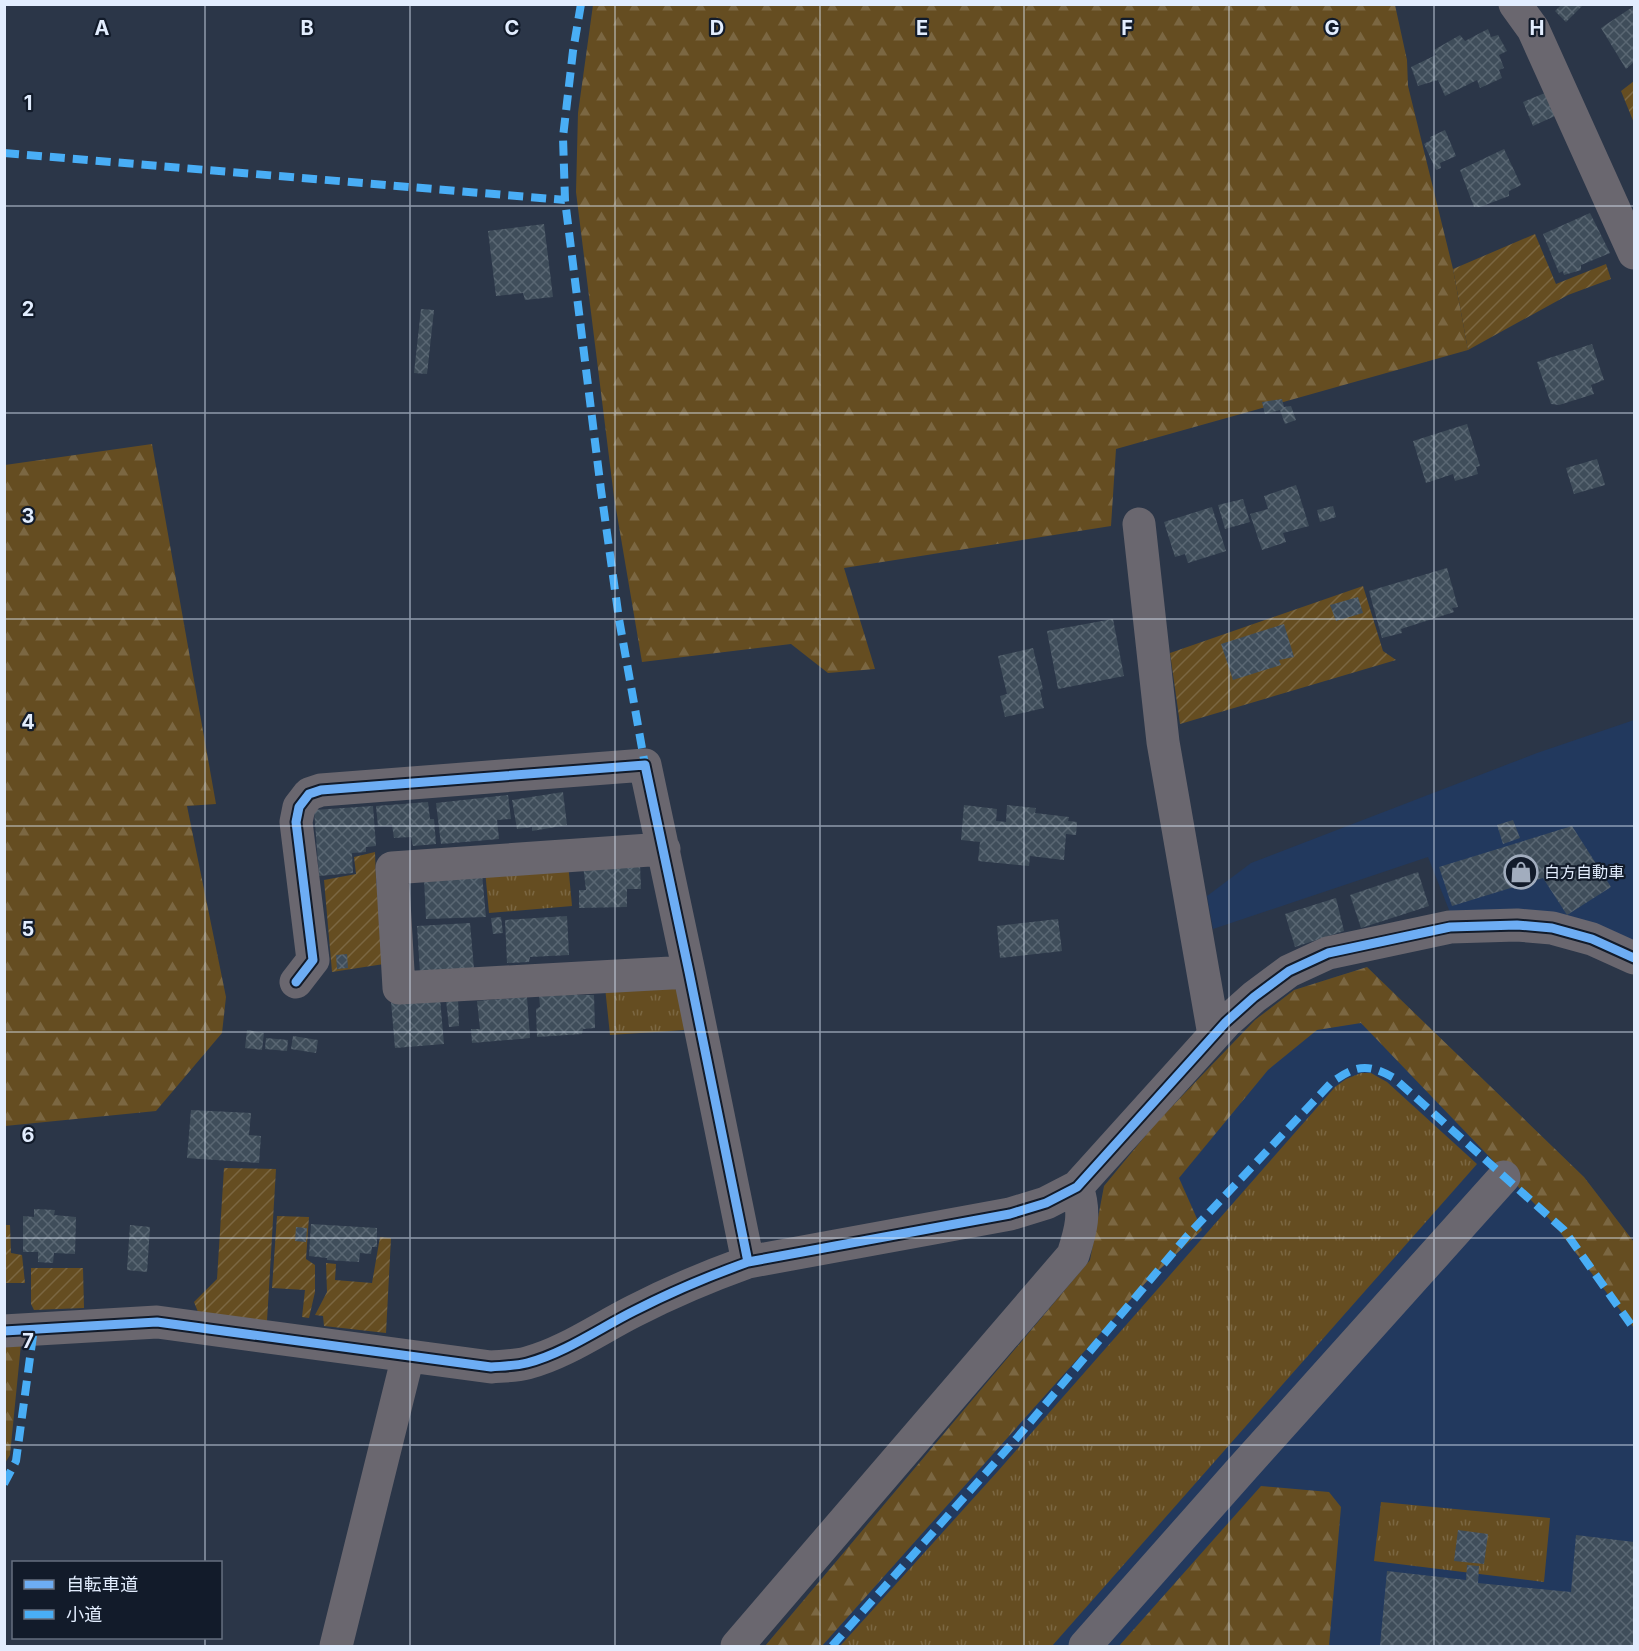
<svg xmlns="http://www.w3.org/2000/svg" width="1639" height="1651" viewBox="0 0 1639 1651" font-family="Inter,'Noto Sans JP',sans-serif">
<defs>
<pattern id="grass-tufts" width="24" height="20" patternUnits="userSpaceOnUse" patternTransform="scale(1.5)"><rect width="24" height="20" fill="#654d21"/><path d="M3 7l-1-3M5 7V3M7 7l1-3M15 17l-1-3M17 17v-4M19 17l1-3" fill="none" stroke="#7b6742"/></pattern>
<pattern id="forest-firs" width="22" height="20" patternUnits="userSpaceOnUse" patternTransform="scale(1.5)"><rect width="22" height="20" fill="#654d21"/><path d="M5 1l3.5 6h-7zM16 11l3.5 6h-7z" fill="#7b6742"/></pattern>
<pattern id="garden-furrows" width="10" height="10" patternUnits="userSpaceOnUse" patternTransform="scale(1.5)"><rect width="10" height="10" fill="#654d21"/><path d="M-1 1l2-2M0 10L10 0M9 11l2-2" fill="none" stroke="#7b6742"/></pattern>
<pattern id="building-cross-hatch" width="8" height="8" patternUnits="userSpaceOnUse" patternTransform="scale(1.5)"><rect width="8" height="8" fill="#3f4d5a"/><path d="M0 0l8 8M0 8l8-8" fill="none" stroke="#5a6773"/></pattern>
</defs>
<rect width="100%" height="100%" fill="#2b3648"/>
<path fill="#22395e" d="M 1634,720 L 1634,941 L 1451,915 L 1428,857 L 1213,929 L 1207,896 L 1251,863 L 1537,753 Z
M 1367,967 L 1584,1177 L 1634,1242 L 1634,1646 L 765,1646 L 1090,1260 L 1104,1186 L 1155,1124 L 1255,1020 L 1294,990 Z"/>
<path fill="url(#grass-tufts)" d="M 568,863 L 572,906 L 489,913 L 485,870 Z
M 667,984 L 678,991 L 686,1030 L 610,1035 L 605,987 Z
M 1361,1073 L 1371,1073 L 1387,1082 L 1477,1164 L 1052,1646 L 840,1646 L 998,1471 L 1335,1087 L 1346,1079 Z
M 1381,1502 L 1550,1518 L 1544,1582 L 1374,1561 Z"/>
<path fill="url(#forest-firs)" d="M 593,5 L 1395,5 L 1407,60 L 1408,86 L 1453,269 L 1468,350 L 1116,449 L 1111,526 L 844,568 L 875,669 L 828,673 L 791,644 L 642,662 L 614,497 L 576,192 L 578,113 Z
M 152,444 L 216,804 L 187,806 L 226,997 L 222,1033 L 156,1111 L 5,1126 L 5,465 Z
M 1367,967 L 1584,1177 L 1634,1242 L 1634,1328 L 1552,1222 L 1361,1023 L 1317,1030 L 1268,1070 L 1179,1178 L 1202,1230 L 1147,1281 L 822,1646 L 765,1646 L 1090,1260 L 1104,1186 L 1155,1124 L 1255,1020 L 1294,990 Z
M 21,1344 L 10,1455 L 5,1463 L 5,1345 Z
M 1261,1486 L 1329,1492 L 1341,1507 L 1329,1646 L 1119,1646 Z"/>
<path fill="url(#garden-furrows)" d="M 1634,81 L 1634,123 L 1621,91 Z
M 1535,234 L 1556,284 L 1606,264 L 1611,279 L 1568,295 L 1468,350 L 1453,269 Z
M 1363,586 L 1383,651 L 1396,660 L 1180,724 L 1170,653 Z
M 375,852 L 376,879 L 384,964 L 332,972 L 324,880 L 356,874 L 354,857 Z
M 224,1168 L 276,1169 L 267,1321 L 198,1312 L 194,1302 L 217,1279 Z
M 277,1216 L 309,1217 L 306,1259 L 315,1265 L 315,1292 L 309,1318 L 302,1317 L 305,1290 L 272,1288 Z
M 5,1225 L 10,1225 L 11,1253 L 22,1255 L 25,1283 L 5,1283 Z
M 380,1237 L 391,1238 L 386,1333 L 324,1326 L 323,1316 L 315,1315 L 327,1292 L 326,1263 L 336,1264 L 335,1280 L 372,1283 Z
M 31,1268 L 83,1268 L 84,1308 L 34,1310 L 31,1304 Z"/>
<path fill="url(#building-cross-hatch)" d="M 1562,4 L 1584,4 L 1566,22 L 1555,11 Z
M 1634,6 L 1634,62 L 1626,69 L 1601,28 Z
M 1488,29 L 1491,37 L 1498,35 L 1507,51 L 1499,55 L 1504,68 L 1499,70 L 1502,78 L 1480,88 L 1477,80 L 1445,96 L 1438,80 L 1418,86 L 1411,67 L 1436,55 L 1434,50 L 1460,35 L 1465,41 Z
M 1545,93 L 1555,116 L 1533,126 L 1523,102 Z
M 1445,130 L 1456,156 L 1440,163 L 1441,168 L 1436,170 L 1424,144 L 1431,140 L 1430,137 Z
M 1504,149 L 1521,185 L 1509,191 L 1509,196 L 1480,207 L 1474,207 L 1460,170 Z
M 1590,213 L 1610,253 L 1581,265 L 1581,270 L 1564,275 L 1563,271 L 1559,273 L 1543,234 Z
M 544,224 L 553,297 L 525,300 L 523,293 L 496,296 L 488,231 Z
M 421,309 L 434,310 L 427,374 L 414,373 Z
M 1592,344 L 1604,380 L 1591,385 L 1594,394 L 1559,405 L 1551,404 L 1537,362 Z
M 1282,399 L 1284,407 L 1291,406 L 1296,420 L 1285,424 L 1280,410 L 1265,414 L 1262,402 Z
M 1467,424 L 1480,466 L 1476,467 L 1478,474 L 1455,481 L 1453,474 L 1426,483 L 1413,441 Z
M 1597,459 L 1605,485 L 1574,494 L 1566,468 Z
M 1296,485 L 1309,526 L 1283,533 L 1286,542 L 1262,550 L 1250,514 L 1268,509 L 1264,496 Z
M 1243,499 L 1250,522 L 1225,529 L 1218,505 Z
M 1333,506 L 1336,517 L 1320,522 L 1317,510 Z
M 1212,507 L 1226,551 L 1188,563 L 1185,554 L 1175,557 L 1164,522 Z
M 1447,568 L 1458,607 L 1452,608 L 1454,612 L 1401,629 L 1402,633 L 1382,638 L 1369,591 Z
M 1358,597 L 1363,613 L 1336,621 L 1330,605 Z
M 1113,619 L 1124,676 L 1058,689 L 1047,631 Z
M 1284,624 L 1294,657 L 1279,660 L 1281,665 L 1233,680 L 1221,644 Z
M 1033,648 L 1043,689 L 1040,690 L 1044,708 L 1005,717 L 1000,696 L 1007,694 L 998,656 Z
M 563,792 L 567,825 L 532,831 L 532,827 L 517,829 L 512,800 Z
M 508,795 L 511,819 L 497,820 L 499,839 L 441,844 L 436,803 Z
M 428,802 L 430,819 L 434,819 L 436,844 L 413,846 L 411,837 L 394,838 L 392,825 L 378,826 L 376,806 Z
M 964,805 L 997,809 L 996,821 L 1006,822 L 1007,805 L 1036,808 L 1035,813 L 1069,817 L 1068,821 L 1077,822 L 1076,835 L 1066,834 L 1064,860 L 1030,856 L 1029,866 L 978,861 L 980,842 L 961,840 Z
M 373,806 L 376,846 L 366,847 L 366,852 L 352,853 L 353,873 L 319,876 L 314,810 Z
M 1513,820 L 1520,838 L 1503,844 L 1497,825 Z
M 1572,826 L 1611,887 L 1567,915 L 1543,878 L 1452,906 L 1439,867 Z
M 640,864 L 641,889 L 627,889 L 627,907 L 579,908 L 579,890 L 586,890 L 583,865 Z
M 1418,872 L 1429,906 L 1361,928 L 1350,895 Z
M 482,874 L 486,917 L 426,919 L 424,879 Z
M 1336,898 L 1344,931 L 1295,947 L 1285,914 Z
M 567,916 L 569,955 L 530,957 L 529,962 L 507,963 L 505,920 Z
M 501,917 L 503,933 L 493,934 L 491,918 Z
M 1058,919 L 1062,951 L 1000,958 L 997,926 Z
M 470,923 L 474,969 L 420,973 L 417,926 Z
M 347,954 L 348,968 L 337,969 L 336,955 Z
M 577,992 L 577,995 L 594,995 L 595,1028 L 583,1029 L 582,1034 L 537,1037 L 536,1009 L 540,1007 L 539,995 Z
M 527,997 L 530,1038 L 472,1043 L 471,1029 L 480,1029 L 477,1001 Z
M 440,998 L 444,1044 L 395,1048 L 391,1002 Z
M 458,999 L 459,1026 L 449,1027 L 446,1000 Z
M 247,1030 L 264,1033 L 262,1050 L 245,1048 Z
M 293,1036 L 318,1040 L 316,1053 L 291,1049 Z
M 266,1038 L 288,1040 L 287,1051 L 265,1049 Z
M 191,1110 L 251,1113 L 249,1135 L 261,1136 L 259,1163 L 187,1158 Z
M 34,1209 L 55,1210 L 54,1215 L 76,1217 L 75,1254 L 54,1253 L 53,1263 L 38,1262 L 38,1252 L 23,1252 L 23,1216 L 34,1217 Z
M 311,1224 L 377,1228 L 377,1247 L 372,1247 L 371,1254 L 360,1253 L 359,1262 L 327,1260 L 327,1258 L 309,1256 Z
M 130,1225 L 150,1227 L 147,1272 L 127,1270 Z
M 296,1227 L 307,1228 L 306,1242 L 295,1241 Z
M 1458,1530 L 1488,1534 L 1484,1564 L 1454,1561 Z
M 1576,1535 L 1634,1542 L 1634,1646 L 1380,1646 L 1387,1571 L 1466,1580 L 1467,1565 L 1479,1566 L 1478,1583 L 1571,1592 Z"/>
<g fill="none" stroke-linecap="round" stroke-linejoin="round">
<path stroke="#6a676f" stroke-width="33" d="M 1515,4 L 1533,29 L 1634,253
M 1139,524 L 1163,742 L 1214,1035
M 664,849 L 392,868 L 399,988 L 689,972
M 296,982 L 313,960 L 296,822 L 299,807 L 309,794 L 321,790 L 645,765 L 689,972 L 748,1262
M 4,1331 L 157,1322 L 491,1367 C 503,1366 515,1366 527,1363 C 565,1353 600,1328 634,1311 C 671,1292 709,1276 748,1262 L 1010,1214 L 1046,1203 L 1077,1187 L 1226,1022 L 1254,997 L 1289,971 L 1328,953 L 1450,927 L 1517,925 L 1552,928 L 1592,939 L 1634,958
M 336,1646 L 408,1356
M 737,1646 L 1073,1255 C 1081,1230 1086,1213 1077,1187
M 1085,1646 L 1240,1471 L 1504,1177"/>
<path stroke="#49aef6" stroke-width="8" stroke-dasharray="15 8" stroke-linecap="butt" d="M 581,4 L 573,51 L 563,137 L 565,200 L 601,490 L 619,619 L 645,765
M 4,153 L 565,200
M 4,1484 L 16,1461 L 34,1328
M 832,1646 L 1016,1439 L 1188,1235 L 1332,1082 C 1357,1065 1367,1063 1394,1078 L 1564,1230 L 1634,1329"/>
<defs>
<path id="cycleway" d="M 296,982 L 313,960 L 296,822 L 299,807 L 309,794 L 321,790 L 645,765 L 689,972 L 748,1262
M 4,1331 L 157,1322 L 491,1367 C 503,1366 515,1366 527,1363 C 565,1353 600,1328 634,1311 C 671,1292 709,1276 748,1262 L 1010,1214 L 1046,1203 L 1077,1187 L 1226,1022 L 1254,997 L 1289,971 L 1328,953 L 1450,927 L 1517,925 L 1552,928 L 1592,939 L 1634,958"/>
</defs>
<use href="#cycleway" stroke="#121b2a" stroke-width="13"/>
<use href="#cycleway" stroke="#6dadf4" stroke-width="9"/>
</g>
<path fill="none" stroke="#e2edfe" stroke-width="1.5" stroke-opacity="0.55" d="M 205,4 L 205,1562M 410,4 L 410,1646M 615,4 L 615,1646M 820,4 L 820,1646M 1024,4 L 1024,1646M 1229,4 L 1229,1646M 1434,4 L 1434,1646M 4,206 L 1634,206M 4,413 L 1634,413M 4,619 L 1634,619M 4,826 L 1634,826M 4,1032 L 1634,1032M 4,1238 L 1634,1238M 4,1445 L 1634,1445M 205,1638 L 205,1646"/>
<defs>
<symbol id="shop-ring" viewBox="-11 -11 22 22"><circle r="9.5" fill="#121b2a" stroke="#a2adbe" stroke-width="1.5"/><path d="M-5-2.5h2.3a2.7 3.5 0 0 1 5.4 0H5L5.5 6h-11ZM-1.5-2.5h3a1.5 2.3 0 0 0-3 0Z" fill="#a2adbe"/></symbol>
</defs>
<g fill-rule="evenodd">
<use href="#shop-ring" x="1502" y="853" width="38" height="38"/>
</g>
<g text-anchor="middle" dominant-baseline="central" stroke-width="4.5" stroke-linejoin="round" paint-order="stroke">
<g font-size="16" fill="#e2edfe" stroke="#121b2a" text-anchor="start">
<text x="1544" y="872">白方自動車</text>
</g>
</g>
<g font-size="20" text-anchor="middle" font-weight="bold" fill="#e2edfe" stroke="#121b2a" stroke-width="4.5" stroke-linejoin="round" paint-order="stroke">
<text x="102" y="35">A</text>
<text x="307" y="35">B</text>
<text x="512" y="35">C</text>
<text x="717" y="35">D</text>
<text x="922" y="35">E</text>
<text x="1127" y="35">F</text>
<text x="1332" y="35">G</text>
<text x="1537" y="35">H</text>
<text x="28" y="110">1</text>
<text x="28" y="316">2</text>
<text x="28" y="523">3</text>
<text x="28" y="729">4</text>
<text x="28" y="936">5</text>
<text x="28" y="1142">6</text>
<text x="28" y="1348">7</text>
</g>
<rect width="1639" height="1651" fill="none" stroke="#e2edfe" stroke-width="12"/>
<rect x="12" y="1561" width="210" height="78" fill="#121b2a" stroke="#656f7f" stroke-width="1.5"/>
<rect x="24" y="1580" width="30" height="9" fill="#6dadf4" stroke="#656f7f" stroke-width="1.5"/>
<text x="66" y="1591" font-size="18" fill="#e2edfe">自転車道</text>
<rect x="24" y="1610" width="30" height="9" fill="#49aef6" stroke="#656f7f" stroke-width="1.5"/>
<text x="66" y="1621" font-size="18" fill="#e2edfe">小道</text>
</svg>
